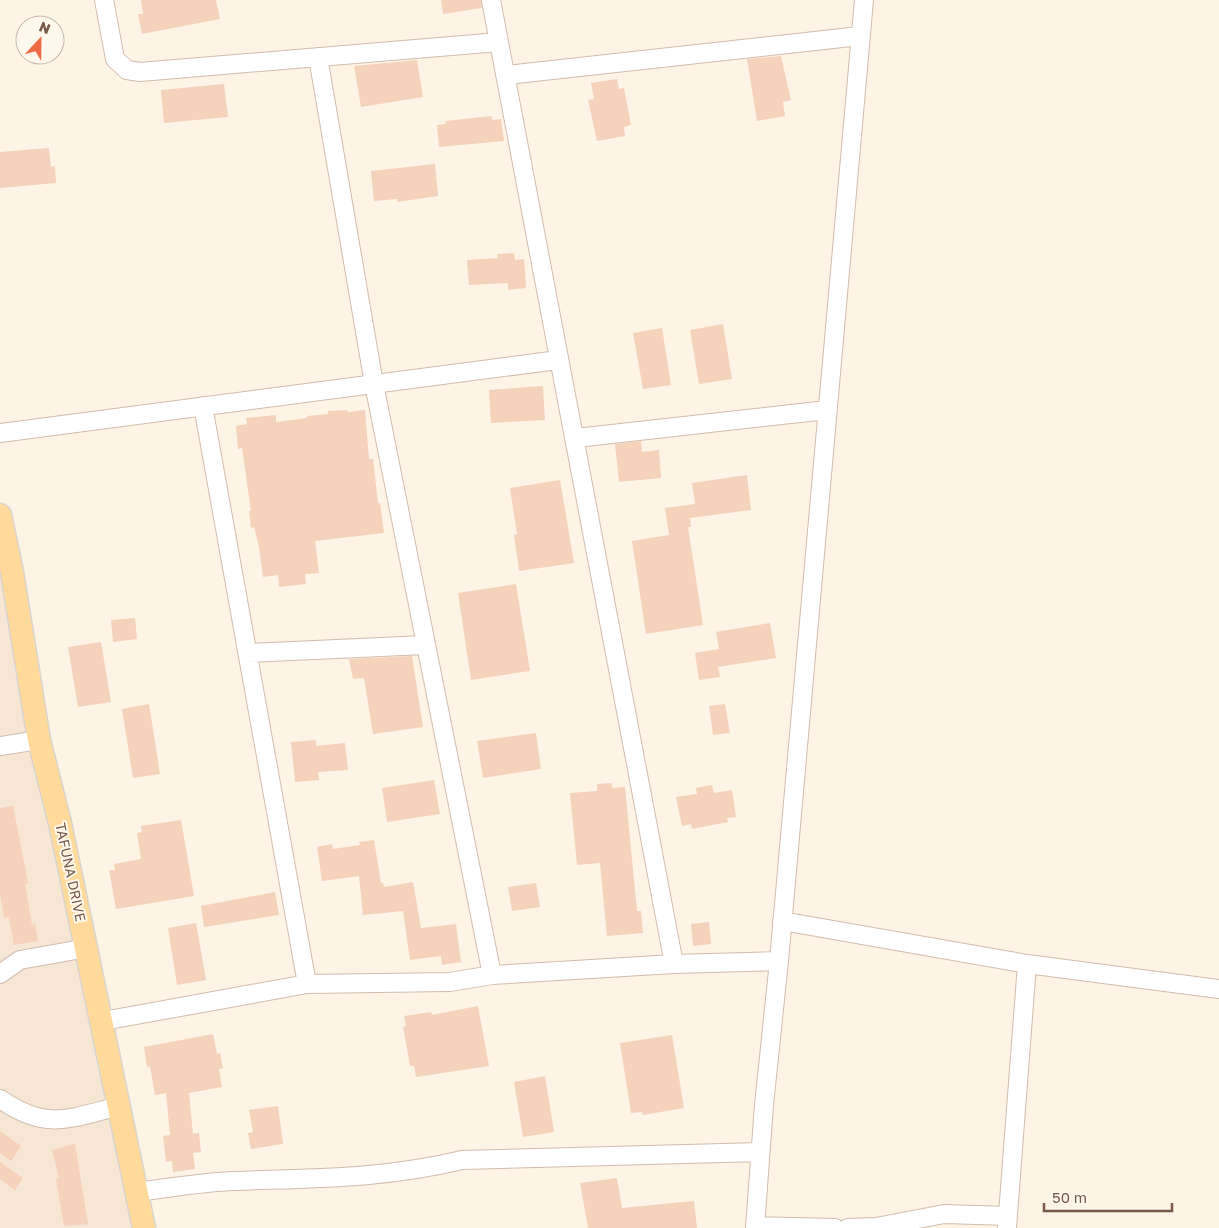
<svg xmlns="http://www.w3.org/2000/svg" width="1219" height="1228" viewBox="0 0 1219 1228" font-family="'Golos Text',sans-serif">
<rect width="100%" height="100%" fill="#fdf4e5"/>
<path fill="#f6e6d3" d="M 0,533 L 142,1228 L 0,1228 Z"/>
<path fill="#f4d2bb" d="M 141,0 L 216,0 L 220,19 L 142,34 L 138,14 L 143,14 Z
M 441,0 L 481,0 L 482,8 L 443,14 Z
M 781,56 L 791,100 L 783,102 L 785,116 L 757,121 L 747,59 Z
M 417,60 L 423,97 L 361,107 L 354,66 Z
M 617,79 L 619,89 L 624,88 L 631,125 L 624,127 L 625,136 L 597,141 L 588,100 L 594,99 L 591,83 Z
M 224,84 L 228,117 L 164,123 L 161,90 Z
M 492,116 L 492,120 L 501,119 L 504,141 L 439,147 L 437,125 L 446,124 L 445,121 Z
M 49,148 L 51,167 L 55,166 L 56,183 L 0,188 L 0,152 Z
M 435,164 L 438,196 L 397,202 L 397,199 L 374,201 L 371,171 Z
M 514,253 L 515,260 L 524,259 L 526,288 L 508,290 L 508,283 L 469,285 L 467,260 L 498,258 L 497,254 Z
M 723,324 L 732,379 L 699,384 L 690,330 Z
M 662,328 L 671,385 L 643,389 L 633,333 Z
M 543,386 L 545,420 L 491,423 L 489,390 Z
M 347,410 L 348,412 L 365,410 L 369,459 L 373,459 L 378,503 L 380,503 L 384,533 L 315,541 L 319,573 L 305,574 L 306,584 L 279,587 L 278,575 L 263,577 L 259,547 L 254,527 L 251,528 L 249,511 L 251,511 L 242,448 L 238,449 L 236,426 L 247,424 L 246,418 L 276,415 L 276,422 L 307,418 L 307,416 L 328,414 L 328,411 Z
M 641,441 L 642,452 L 659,450 L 661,478 L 619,482 L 615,444 Z
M 747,475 L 751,510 L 690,518 L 691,527 L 688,527 L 703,625 L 646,634 L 632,541 L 669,535 L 665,508 L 695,504 L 692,483 Z
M 560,480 L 574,563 L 519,571 L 514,535 L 517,534 L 510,488 Z
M 516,584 L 530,671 L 471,680 L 458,593 Z
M 135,618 L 137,639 L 113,642 L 111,620 Z
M 770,623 L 776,658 L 718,667 L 720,677 L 699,680 L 695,653 L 719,649 L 716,632 Z
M 101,642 L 111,702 L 78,707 L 68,647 Z
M 412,656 L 423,727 L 373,734 L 364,678 L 353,679 L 349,659 Z
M 149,704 L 160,774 L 133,778 L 122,709 Z
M 725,704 L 730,733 L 713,735 L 709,706 Z
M 536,733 L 541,769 L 483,778 L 477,741 Z
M 316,740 L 316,746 L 345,743 L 348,770 L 318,772 L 319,780 L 295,782 L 291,742 Z
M 434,780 L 440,814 L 387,822 L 382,788 Z
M 612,783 L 612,788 L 625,787 L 637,911 L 641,911 L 643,933 L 607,936 L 600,863 L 577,865 L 570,793 L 597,791 L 597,784 Z
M 712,785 L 714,793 L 732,790 L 736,817 L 727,818 L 728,822 L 692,829 L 691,824 L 682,826 L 676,797 L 697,794 L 696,788 Z
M 13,806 L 25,867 L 28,884 L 25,884 L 32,925 L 35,924 L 38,941 L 14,945 L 9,917 L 4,918 L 0,893 L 0,808 Z
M 181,820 L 194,896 L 116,909 L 109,870 L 115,870 L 114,864 L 141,859 L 137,833 L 142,832 L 141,826 Z
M 374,840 L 381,883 L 383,883 L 384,887 L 413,882 L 421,928 L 456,924 L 461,962 L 442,965 L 441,956 L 410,960 L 403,911 L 363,915 L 359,876 L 322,881 L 317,847 L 332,844 L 333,849 L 360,845 L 359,842 Z
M 536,883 L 540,907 L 512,911 L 508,887 Z
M 275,892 L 279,915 L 204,927 L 201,906 Z
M 709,922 L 711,944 L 693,946 L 691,924 Z
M 196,923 L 206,980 L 177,985 L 168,928 Z
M 478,1006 L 489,1066 L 416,1077 L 414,1066 L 410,1066 L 403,1027 L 406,1026 L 404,1016 L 431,1012 L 432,1015 Z
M 213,1034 L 217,1054 L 220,1053 L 223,1068 L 219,1069 L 222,1087 L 189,1093 L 193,1134 L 199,1133 L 201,1152 L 193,1153 L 195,1169 L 173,1172 L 172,1161 L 166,1162 L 163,1136 L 170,1135 L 166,1093 L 155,1095 L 150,1066 L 147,1067 L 144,1047 Z
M 672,1035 L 684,1108 L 643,1115 L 642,1112 L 631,1113 L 620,1043 Z
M 545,1076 L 554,1132 L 523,1137 L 514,1082 Z
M 278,1106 L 283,1144 L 251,1149 L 248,1133 L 253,1132 L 249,1110 Z
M 0,1131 L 21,1146 L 11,1161 L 0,1153 Z
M 75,1144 L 88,1224 L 64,1226 L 56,1179 L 59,1178 L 52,1150 Z
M 0,1162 L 23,1178 L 15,1190 L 0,1179 Z
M 617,1178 L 622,1208 L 694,1201 L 697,1228 L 588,1228 L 580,1183 Z"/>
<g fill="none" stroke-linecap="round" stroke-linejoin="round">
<defs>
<path id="minor" d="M 104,0 L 115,59 L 127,70 L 140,72 L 499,42
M 491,0 L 674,964
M 318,57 L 374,384 L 492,975
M 507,75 L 860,36
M 203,406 L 307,984
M 0,433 L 558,360
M 576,438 L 827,410
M 248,653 L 425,645
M 0,746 L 39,740
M 782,921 L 1027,964 L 1219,989
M 0,974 L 20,960 L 87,948
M 103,1021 L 307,984 L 450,982 L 492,975 L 674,964 L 779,961
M 0,1099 C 46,1131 68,1119 119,1106
M 136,1192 C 169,1188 202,1182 235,1181 C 315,1178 383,1179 462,1160 L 760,1152
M 755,1226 L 835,1228
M 755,1228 L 764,1105 L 779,961 L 864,0
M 848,1228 L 876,1227 L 944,1214 L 1008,1216
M 1007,1228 L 1027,964"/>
<path id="major" d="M 0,515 L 12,572 L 39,740 L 60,823 L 144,1228"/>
</defs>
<use href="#minor" stroke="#d2bdad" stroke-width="20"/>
<use href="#major" stroke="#dcd4cf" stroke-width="25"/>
<use href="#minor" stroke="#fff" stroke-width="18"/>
<use href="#major" stroke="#ffda9a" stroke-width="22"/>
</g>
<g text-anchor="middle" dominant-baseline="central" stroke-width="4" stroke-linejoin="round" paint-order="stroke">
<g font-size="14" fill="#785948" stroke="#fff8ec">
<text transform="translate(71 872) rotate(78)">TAFUNA DRIVE</text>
</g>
</g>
<g transform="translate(40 40) rotate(22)"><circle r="24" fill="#fff8ec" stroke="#c9b8aa"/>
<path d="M0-4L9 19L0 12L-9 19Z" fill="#ee6a44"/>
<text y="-8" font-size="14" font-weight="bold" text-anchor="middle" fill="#785948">N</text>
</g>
<path d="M1044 1203v8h128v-8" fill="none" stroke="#785948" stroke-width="2.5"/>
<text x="1052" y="1203" font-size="15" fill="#785948" stroke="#fff8ec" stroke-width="4" paint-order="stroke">50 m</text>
</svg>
